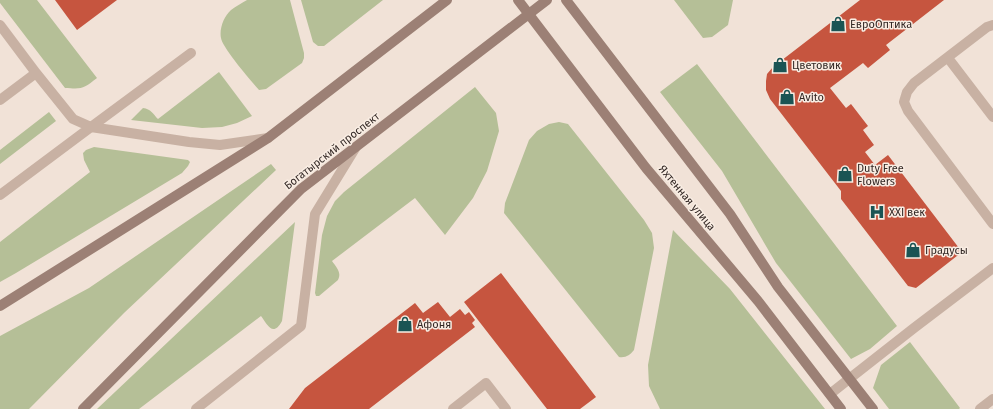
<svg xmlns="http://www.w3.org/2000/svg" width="993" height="409" viewBox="0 0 993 409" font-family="'Fira Sans',sans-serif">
<rect width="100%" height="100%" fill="#f1e2d7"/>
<path fill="#b5bf97" d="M 0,0 L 37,0 L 97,78 C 83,89 83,89 65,88 L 0,3 Z
M 247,0 L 290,0 L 304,53 L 304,58 L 302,63 L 266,89 L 259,90 C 251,81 222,47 221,38 C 219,29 224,16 231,10 C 236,6 242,3 247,0 Z
M 301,0 L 383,0 L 324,46 L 318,46 L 313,42 Z
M 674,0 L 733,0 L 728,25 L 712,37 L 703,38 Z
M 697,64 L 897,326 L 870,349 L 851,359 L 776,263 L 722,171 L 660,92 Z
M 219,72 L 252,116 L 237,123 L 222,127 L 202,128 L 131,120 L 143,108 C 151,109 153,114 158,119 Z
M 475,87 L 496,113 L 499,131 L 487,171 L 473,198 L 445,235 L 415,198 L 332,261 C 336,267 342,272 338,280 L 319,296 L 316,296 L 315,293 L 322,235 L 327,216 L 335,201 L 344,192 Z
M 49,112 L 56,121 L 0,164 L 0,150 Z
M 559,122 L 568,124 L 644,220 L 652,233 L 654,248 L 634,350 C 630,355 626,358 619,357 L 504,213 L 505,203 L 529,140 L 537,131 L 549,124 Z
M 94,147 L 188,160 L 190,162 L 188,166 L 182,173 L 16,273 L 0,282 L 0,242 L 90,172 L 84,160 L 83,153 L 86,150 Z
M 271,164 L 276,170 L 124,313 L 29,409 L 0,409 L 0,336 L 89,288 Z
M 295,222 L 282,321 C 273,338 267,324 261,316 L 139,409 L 97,409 Z
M 673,230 L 730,289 L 825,409 L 660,409 L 649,386 L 648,365 Z
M 910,342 L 960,408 L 959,409 L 889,409 L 873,388 L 881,365 Z"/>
<path fill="#c6553f" d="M 55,0 L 117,0 L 77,30 Z
M 860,0 L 944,0 L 886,45 L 890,50 L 868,68 L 863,63 L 830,88 L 846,108 L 851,104 L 868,126 L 863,130 L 874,145 L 865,152 L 875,165 L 888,155 L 962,252 L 916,288 L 908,286 L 841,199 L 841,191 L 770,99 L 766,90 L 766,81 L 767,74 L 773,67 Z
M 501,273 L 596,397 L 580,409 L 547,409 L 464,302 Z
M 438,302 L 450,317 L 460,309 L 465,315 L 469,312 L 475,320 L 472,323 L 475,327 L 369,409 L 289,409 L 305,388 L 415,303 L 423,313 Z"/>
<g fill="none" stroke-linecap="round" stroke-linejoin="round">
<path stroke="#c8b1a3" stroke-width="10" d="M 0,25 L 36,73 L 73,119 L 91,127 L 191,53
M 993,25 L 987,27 L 914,83 L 907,92 L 904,102 L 908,111 L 993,224
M 948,58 L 993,117
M 0,100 L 36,73
M 0,195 L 91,127 L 189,142 L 220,145 L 268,138
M 849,379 L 914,328 L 993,268
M 196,409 L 301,326 L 315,214 L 356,147
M 453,409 L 486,383 L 506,409
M 980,409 L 993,399"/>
<path stroke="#c8b1a3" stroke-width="10" d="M 830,394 L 849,379"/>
<path stroke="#9c8075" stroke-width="10" d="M 518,0 L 646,168 L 758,301 L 841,409
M 566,0 L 730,214 L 778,287 L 873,409
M 0,306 L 268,138 L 447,0
M 83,409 L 301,189 L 547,0"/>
</g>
<defs>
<symbol id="shop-bare" viewBox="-9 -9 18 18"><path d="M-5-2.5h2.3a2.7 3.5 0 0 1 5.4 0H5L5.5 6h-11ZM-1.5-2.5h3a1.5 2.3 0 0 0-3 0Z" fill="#1b5454" stroke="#f9ede3" stroke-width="2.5" paint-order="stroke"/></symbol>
<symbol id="hospital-bare" viewBox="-9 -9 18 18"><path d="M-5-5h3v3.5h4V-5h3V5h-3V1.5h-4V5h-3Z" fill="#1b5454" stroke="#f9ede3" stroke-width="2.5" paint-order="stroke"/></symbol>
</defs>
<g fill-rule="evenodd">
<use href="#shop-bare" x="827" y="13" width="22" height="22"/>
<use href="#shop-bare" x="769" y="54" width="22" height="22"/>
<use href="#shop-bare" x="776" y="86" width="22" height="22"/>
<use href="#shop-bare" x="834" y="163" width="22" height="22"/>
<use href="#hospital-bare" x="866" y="201" width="22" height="22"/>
<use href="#shop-bare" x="902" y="239" width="22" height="22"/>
<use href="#shop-bare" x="394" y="313" width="22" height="22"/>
</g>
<g text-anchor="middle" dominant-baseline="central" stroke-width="3" stroke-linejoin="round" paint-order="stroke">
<g font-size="11" fill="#332825" stroke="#f9ede3" text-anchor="start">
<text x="850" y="24">ЕвроОптика</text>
<text x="792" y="65">Цветовик</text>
<text x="799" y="97">Avito</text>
<text x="857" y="168">Duty Free<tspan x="857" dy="13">Flowers</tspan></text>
<text x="889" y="212">XXI век</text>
<text x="925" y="250">Градусы</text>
<text x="417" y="324">Афоня</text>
</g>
<g font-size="11" fill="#332825" stroke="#f9ede3">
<text transform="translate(332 151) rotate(-38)">Богатырский проспект</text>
<text transform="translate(687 198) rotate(50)">Яхтенная улица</text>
</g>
</g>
</svg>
